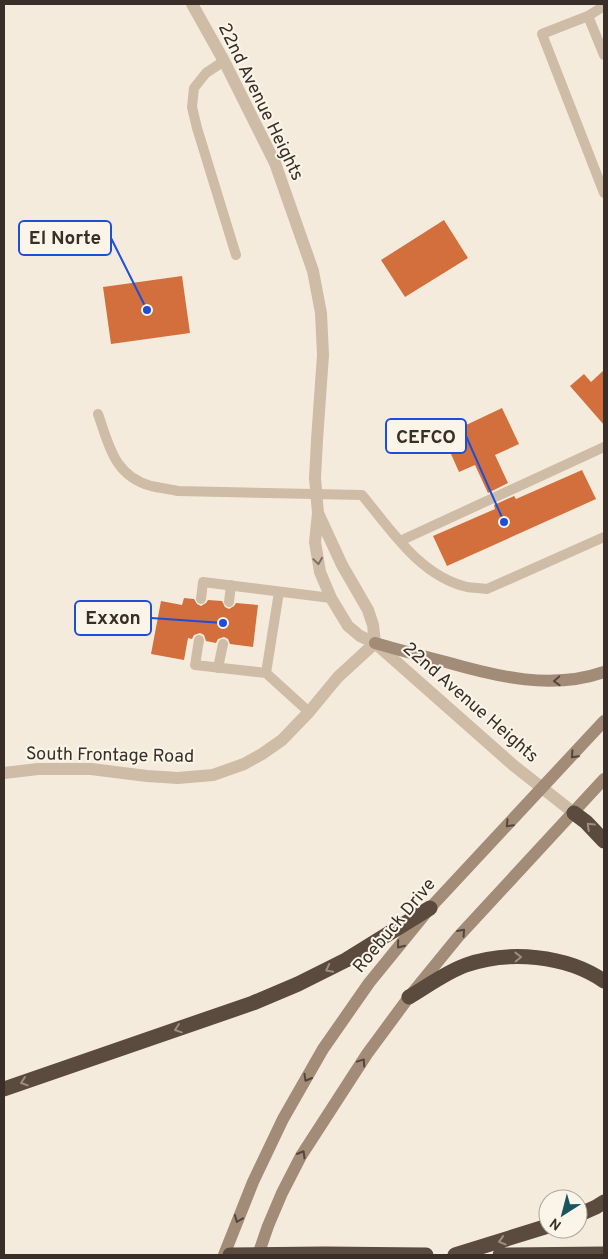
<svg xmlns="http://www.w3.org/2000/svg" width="608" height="1259" viewBox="0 0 608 1259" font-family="Overpass,sans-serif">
<rect width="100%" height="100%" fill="#f5ebdc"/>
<path fill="#d26f3d" d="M 444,220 L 468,258 L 405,297 L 381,260 Z
M 182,276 L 190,333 L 111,344 L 103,287 Z
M 604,370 L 604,425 L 570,386 L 584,374 L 591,382 Z
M 502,408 L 519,444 L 495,455 L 508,483 L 488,493 L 475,465 L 459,472 L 443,436 Z
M 582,470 L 596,499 L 447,566 L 433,536 L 495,509 L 494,505 L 514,496 L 516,499 Z
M 184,598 L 194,599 L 197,604 L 201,606 L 206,603 L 208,600 L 222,601 L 225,607 L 229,609 L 234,606 L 236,603 L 258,605 L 253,647 L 230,644 L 228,639 L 224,637 L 218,639 L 216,643 L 206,641 L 204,635 L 200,633 L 194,635 L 192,639 L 188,638 L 184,660 L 151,654 L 161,601 L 182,605 Z"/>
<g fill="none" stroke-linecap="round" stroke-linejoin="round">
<path stroke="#cebca6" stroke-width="10" d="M 588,16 L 604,6
M 604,55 L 588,16 L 542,34 L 604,193
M 224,61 L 206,73 L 194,88 L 192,107 L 197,128 L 236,255
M 98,414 C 109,445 114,476 151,486 C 160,488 169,489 178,491 L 362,495 C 391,530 420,576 467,587 C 473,588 480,588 487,589 L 604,537
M 400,541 L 604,447
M 201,599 L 203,582 L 331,598
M 229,602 L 231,585
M 199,640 L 195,665 L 266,673 L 309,712
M 218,668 L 223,644
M 266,673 L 279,592"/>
<path stroke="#cebca6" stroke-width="12" d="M 4,773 L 38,769 L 91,769 L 147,776 L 178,778 L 213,775 L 244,764 L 262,754 L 282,740 L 309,712 L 338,677 L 375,643"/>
<path stroke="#cebca6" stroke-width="12" d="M 192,4 L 224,61 L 275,163 L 313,271 L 321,313 L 323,355 L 317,440 L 315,478 L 318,513 L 315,542 L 320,572 L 331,598 L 348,626 L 360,636 L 375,643 L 513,765 L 574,813
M 318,513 L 342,565 L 368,610 L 373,625 L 375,643"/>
<path stroke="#a28b77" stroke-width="12" d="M 375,643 C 399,650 422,656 446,662 C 498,677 552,690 604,672
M 224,1255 L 253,1182 L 283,1119 L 323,1049 L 369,983 L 430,908 L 604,721
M 258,1255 L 268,1226 L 282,1193 L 301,1156 L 367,1054 L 409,997 L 458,937 L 604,779"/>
<path stroke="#5b4a3e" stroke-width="15" d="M 574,813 L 586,822 L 604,841
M 409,997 C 426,987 448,971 466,965 C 509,950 566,955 604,981
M 4,1089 L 253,1003 L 298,984 L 346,960 L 430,908
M 578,1215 L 596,1207 L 604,1202
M 230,1255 L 325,1254 L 426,1255
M 455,1255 L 548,1226
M 500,1255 L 604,1254"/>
</g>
<defs><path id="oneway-chevron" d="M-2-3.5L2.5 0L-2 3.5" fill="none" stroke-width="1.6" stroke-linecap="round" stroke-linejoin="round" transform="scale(1.25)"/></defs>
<use stroke="#7d6e61" href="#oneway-chevron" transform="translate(318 561) rotate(82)"/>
<g stroke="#54463c">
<use href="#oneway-chevron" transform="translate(557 681) rotate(177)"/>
<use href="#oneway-chevron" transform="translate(574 755) rotate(133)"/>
<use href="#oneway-chevron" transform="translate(509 824) rotate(133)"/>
<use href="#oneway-chevron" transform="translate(462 932) rotate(-48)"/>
<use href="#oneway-chevron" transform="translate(400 945) rotate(129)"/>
<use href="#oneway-chevron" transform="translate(362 1062) rotate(-56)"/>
<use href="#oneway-chevron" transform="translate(307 1078) rotate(120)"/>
<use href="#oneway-chevron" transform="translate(302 1154) rotate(-60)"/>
<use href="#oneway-chevron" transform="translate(238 1219) rotate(112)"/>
</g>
<g stroke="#9b8e82">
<use href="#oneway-chevron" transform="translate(590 826) rotate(-136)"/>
<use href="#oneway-chevron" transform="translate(518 957) rotate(-1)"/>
<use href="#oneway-chevron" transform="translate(329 969) rotate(153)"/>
<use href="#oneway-chevron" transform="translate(178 1029) rotate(161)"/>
<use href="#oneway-chevron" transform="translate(24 1082) rotate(161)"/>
<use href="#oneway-chevron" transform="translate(502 1241) rotate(163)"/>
</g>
<g text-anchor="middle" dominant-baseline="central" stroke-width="4" stroke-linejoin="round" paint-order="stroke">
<g font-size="18" fill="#3a2f28" stroke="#fbf5e9">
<text transform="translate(260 102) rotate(64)">22nd Avenue Heights</text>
<text transform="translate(470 703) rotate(41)">22nd Avenue Heights</text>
<text transform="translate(110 756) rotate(1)">South Frontage Road</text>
<text transform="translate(395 926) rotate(-50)">Roebuck Drive</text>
</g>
</g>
<path fill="none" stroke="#1d4ed8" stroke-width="2" d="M147 310L111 238M504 522L466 436M223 623L151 618"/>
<g fill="#1d4ed8" stroke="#fbf5e9" stroke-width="2">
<circle cx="147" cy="310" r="5"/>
<circle cx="504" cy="522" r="5"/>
<circle cx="223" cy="623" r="5"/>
</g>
<g fill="#fbf5e9" stroke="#1d4ed8" stroke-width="2">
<rect x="19" y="221" width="92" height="34" rx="5"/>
<rect x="386" y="419" width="80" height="34" rx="5"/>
<rect x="75" y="601" width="76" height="34" rx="5"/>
</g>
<g font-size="19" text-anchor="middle" font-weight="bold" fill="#3a2f28">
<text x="65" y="244">El Norte</text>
<text x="426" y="443">CEFCO</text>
<text x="113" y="624">Exxon</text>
</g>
<rect width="608" height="1259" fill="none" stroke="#3a2f28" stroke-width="10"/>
<g transform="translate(563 1214) rotate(216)"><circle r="24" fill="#fbf5e9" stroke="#aea69c"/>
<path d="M0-4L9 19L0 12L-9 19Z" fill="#195460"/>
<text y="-8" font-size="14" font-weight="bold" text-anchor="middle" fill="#3a2f28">N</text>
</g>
</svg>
